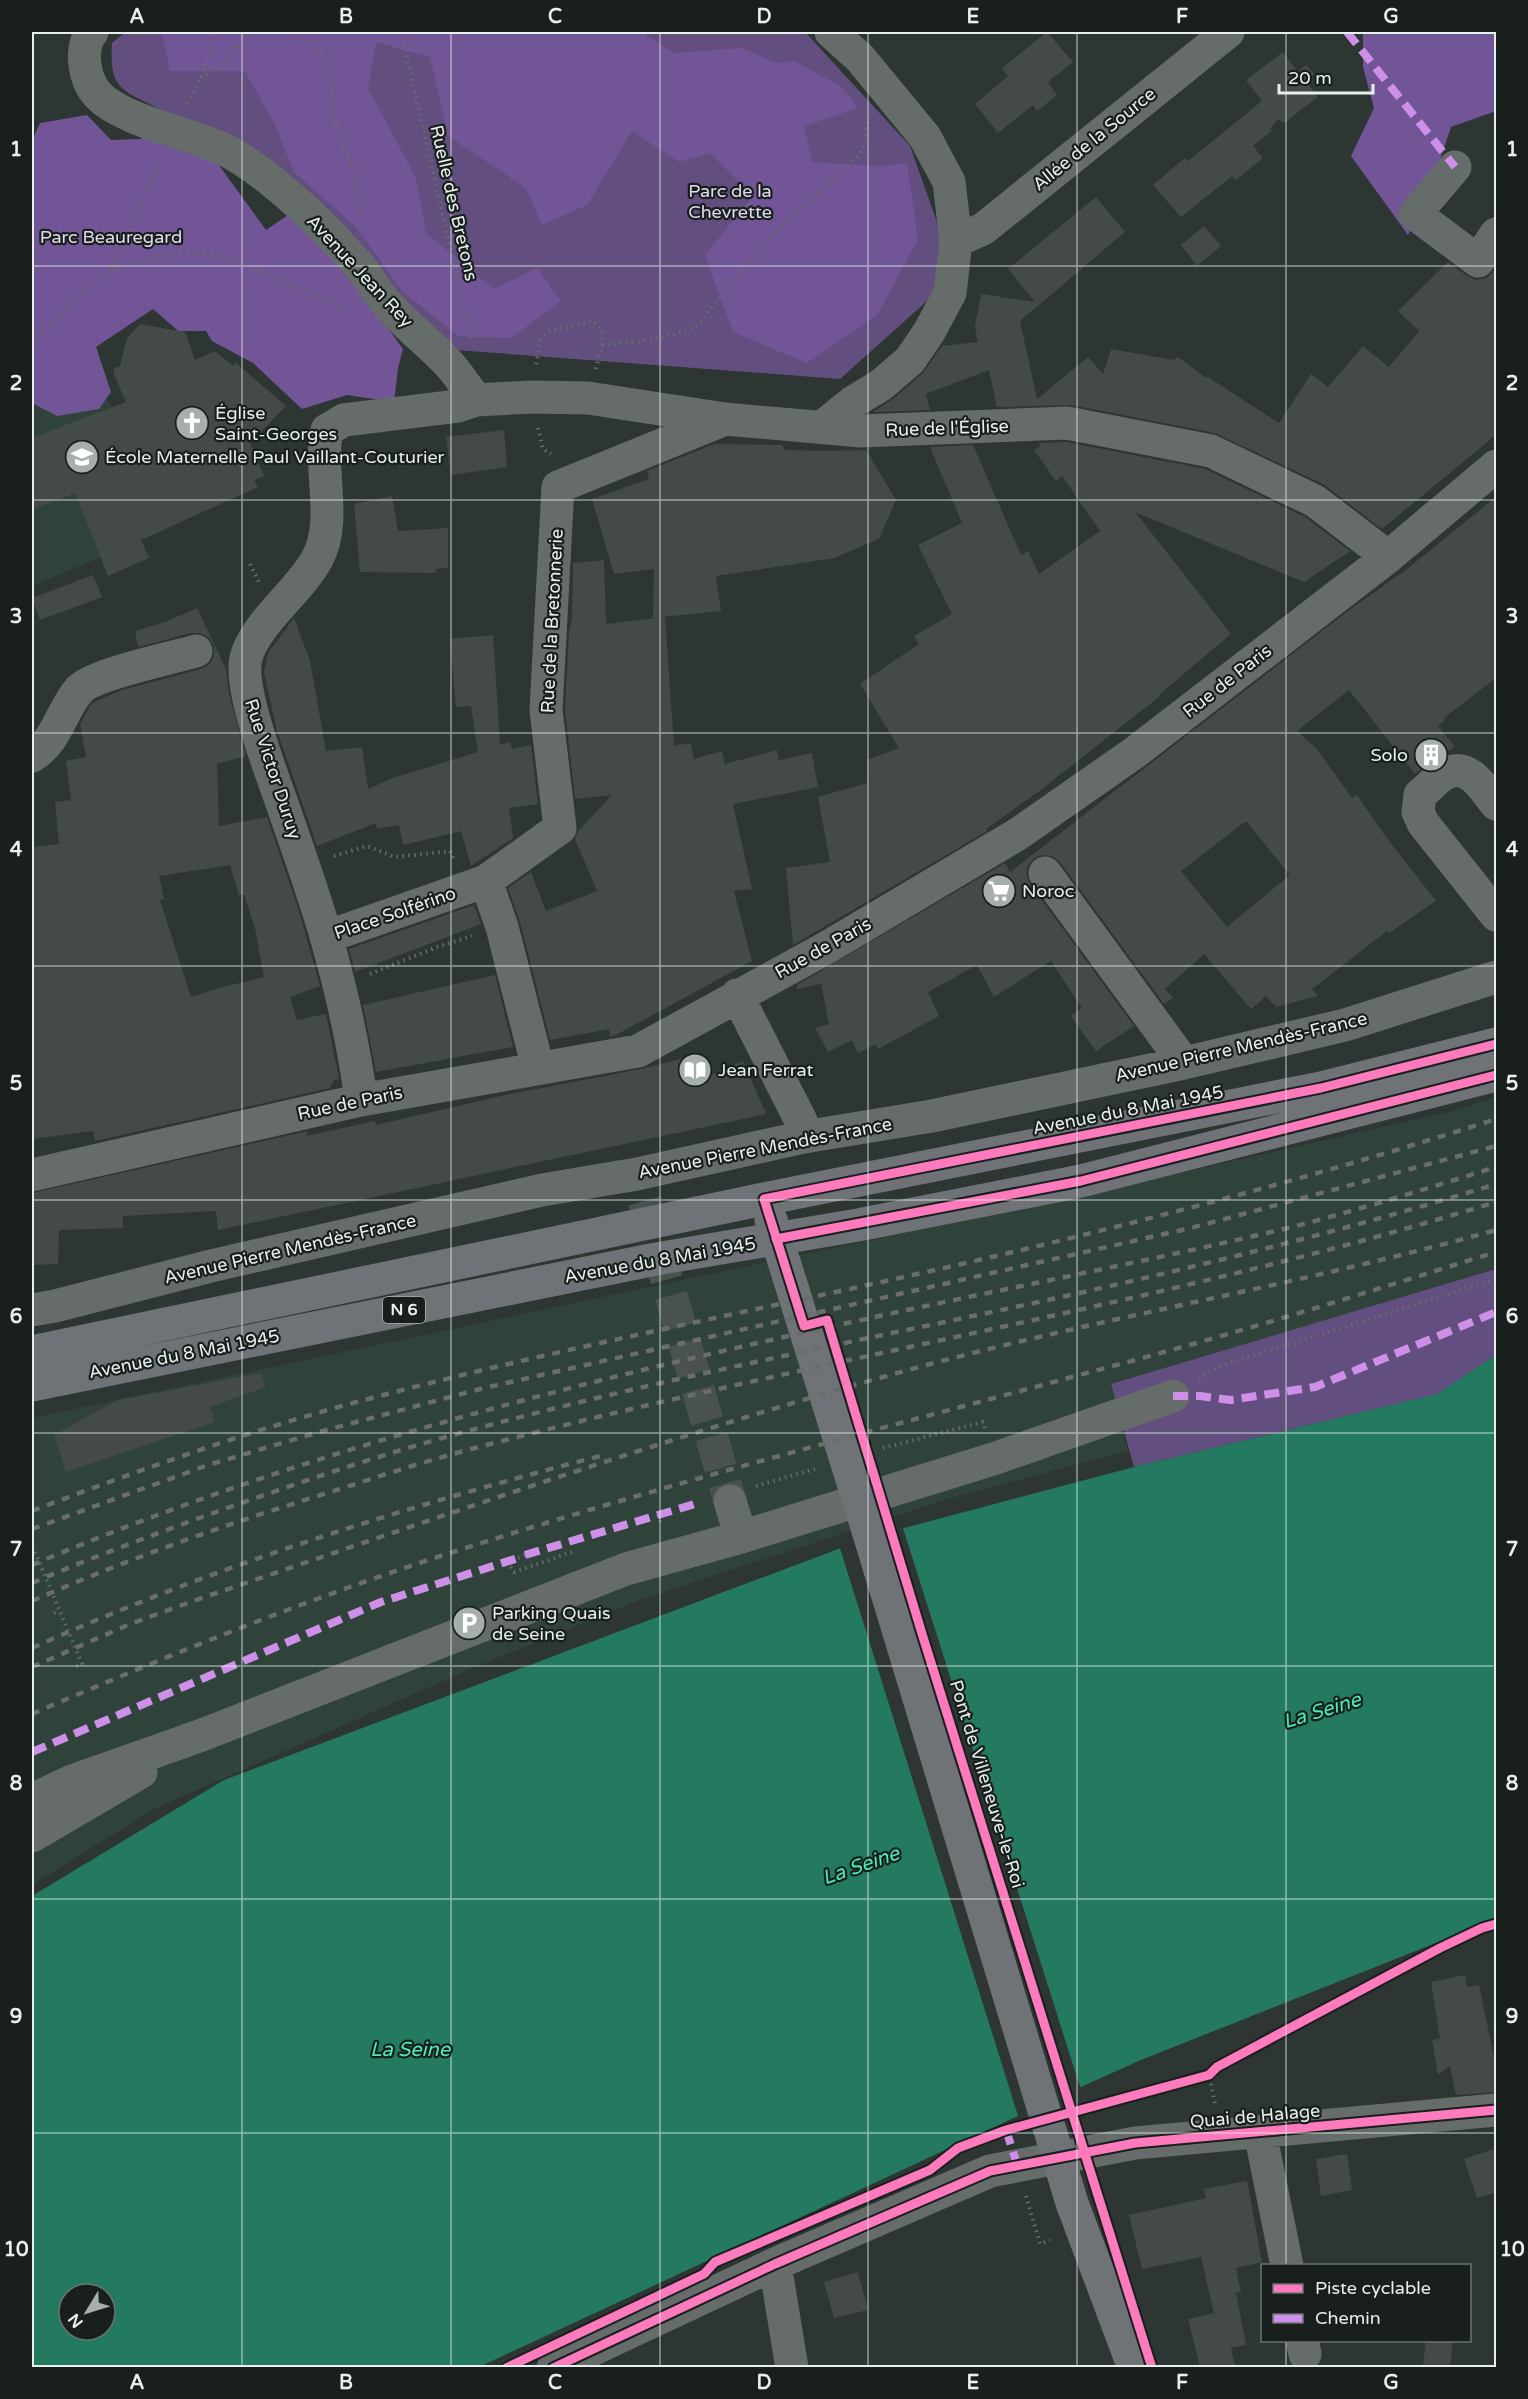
<svg xmlns="http://www.w3.org/2000/svg" width="1528" height="2399" viewBox="0 0 1528 2399" font-family="'Varela Round',sans-serif">
<rect width="100%" height="100%" fill="#2e3633"/>
<path fill="#2f433b" d="M 86,349 L 165,530 L 32,586 L 32,384 Z
M 1496,1097 L 1496,1270 L 1111,1384 L 1128,1451 L 944,1500 L 637,1601 L 468,1670 L 154,1809 L 32,1885 L 32,1418 L 1093,1193 L 1453,1111 Z"/>
<path fill="#624f7f" d="M 125,32 L 805,32 L 910,146 L 944,242 L 936,293 L 840,379 L 456,350 L 159,109 C 122,89 109,91 112,43 Z
M 1496,1269 L 1496,1355 L 1438,1394 L 1134,1467 L 1111,1384 Z"/>
<path fill="#715597" d="M 162,32 L 651,32 L 645,35 L 674,53 L 742,48 L 776,63 L 794,61 L 842,87 L 858,108 L 804,126 L 812,162 L 880,166 L 907,163 L 918,239 L 878,314 L 807,363 L 733,332 L 705,255 L 753,196 L 710,153 L 679,162 L 632,131 L 587,205 L 542,225 L 526,188 L 448,136 L 430,57 L 376,42 L 368,88 L 416,178 L 426,233 L 494,289 L 537,268 L 561,301 L 511,338 L 458,336 L 402,291 L 356,227 L 294,172 L 276,127 L 245,71 L 170,71 Z
M 1363,32 L 1496,32 L 1496,111 L 1451,127 L 1437,169 L 1408,235 L 1351,156 L 1374,108 L 1363,67 Z
M 87,115 L 111,140 L 141,139 L 165,119 L 213,157 L 266,230 L 288,215 L 350,276 L 403,349 L 398,368 L 394,402 L 347,395 L 302,409 L 253,363 L 212,341 L 206,331 L 178,331 L 153,309 L 96,347 L 111,392 L 99,409 L 57,416 L 32,403 L 32,141 L 40,123 Z"/>
<path fill="#247a60" fill-rule="evenodd" d="M 1496,1355 L 1496,1920 L 1486,1923 L 1141,2060 L 1074,2090 L 479,2367 L 32,2368 L 32,1896 L 224,1780 L 870,1537 L 1134,1467 L 1437,1394 ZM 69,2294 L 105,2294 L 105,2330 L 69,2330 Z"/>
<path fill="#2e3633" d="M 902,1525 L 1081,2090 L 1019,2119 L 839,1545 L 869,1534 Z"/>
<path fill="#444a48" fill-rule="evenodd" d="M 1047,32 L 1073,62 L 1048,82 L 1057,95 L 1037,111 L 1033,105 L 998,133 L 975,104 L 1008,76 L 1002,68 Z
M 1283,52 L 1298,72 L 1306,65 L 1314,74 L 1307,83 L 1318,97 L 1284,123 L 1278,119 L 1270,129 L 1272,131 L 1253,146 L 1263,158 L 1236,180 L 1232,176 L 1181,217 L 1153,185 L 1185,158 L 1188,161 L 1262,101 L 1246,80 Z
M 1096,197 L 1125,232 L 1020,321 L 1037,399 L 1088,357 L 1103,374 L 1111,349 L 1174,360 L 1178,357 L 1206,378 L 1208,377 L 1279,423 L 1311,374 L 1328,387 L 1363,346 L 1389,367 L 1419,331 L 1398,311 L 1448,262 L 1467,276 L 1476,280 L 1487,278 L 1497,267 L 1497,434 L 1382,529 L 1323,484 L 1215,433 L 1071,405 L 997,407 L 989,370 L 926,394 L 930,410 L 873,412 L 893,399 L 922,374 L 942,346 L 978,342 L 975,326 L 981,294 L 1035,302 L 1008,269 Z
M 1204,226 L 1221,246 L 1197,266 L 1181,245 Z
M 140,324 L 185,332 L 195,360 L 215,351 L 233,366 L 236,363 L 286,406 L 250,443 L 264,476 L 254,480 L 258,487 L 141,540 L 149,558 L 108,576 L 75,493 L 32,510 L 32,438 L 126,402 L 113,373 L 115,372 L 114,368 L 120,366 L 127,338 Z
M 504,430 L 507,467 L 451,475 L 446,437 Z
M 1066,442 L 1205,469 L 1305,517 L 1350,551 L 1304,582 L 1135,512 L 1231,634 L 1159,695 L 1160,696 L 1042,789 L 986,829 L 987,831 L 793,945 L 786,868 L 830,862 L 818,797 L 867,783 L 867,760 L 899,748 L 860,684 L 919,644 L 914,636 L 952,614 L 918,545 L 962,523 L 930,447 L 973,445 L 1021,555 L 1028,551 L 1039,574 L 1100,531 L 1062,476 L 1056,481 L 1034,450 L 1040,446 L 1039,443 Z
M 714,444 L 782,445 L 785,450 L 823,451 L 866,450 L 896,500 L 879,539 L 834,558 L 716,576 L 721,611 L 653,618 L 654,569 L 614,574 L 592,499 L 649,479 L 647,471 Z
M 392,496 L 398,531 L 448,528 L 448,568 L 436,569 L 435,573 L 360,572 L 354,504 Z
M 1497,496 L 1497,677 L 1444,718 L 1445,720 L 1438,726 L 1455,747 L 1431,760 L 1415,774 L 1349,690 L 1297,731 L 1317,749 L 1352,798 L 1357,795 L 1383,833 L 1436,901 L 1389,933 L 1387,931 L 1312,989 L 1318,996 L 1276,1007 L 1266,996 L 1251,1009 L 1204,954 L 1165,989 L 1173,998 L 1164,1004 L 1060,862 L 1052,856 L 1042,855 L 1034,858 L 1028,865 L 1026,874 L 1030,884 L 1134,1026 L 1096,1051 L 1071,1016 L 1082,1008 L 1051,961 L 994,997 L 977,965 L 928,992 L 939,1016 L 878,1049 L 876,1044 L 858,1053 L 852,1040 L 828,1052 L 815,1028 L 829,1024 L 821,984 L 797,989 L 797,985 L 1005,863 L 1010,872 L 1352,608 L 1406,570 ZM 1246,821 L 1290,875 L 1227,927 L 1181,871 Z
M 604,560 L 606,624 L 665,617 L 674,746 L 691,743 L 694,759 L 722,751 L 725,764 L 777,750 L 779,760 L 812,753 L 818,787 L 733,804 L 752,889 L 734,891 L 752,961 L 614,1036 L 610,1037 L 609,1029 L 550,1040 L 520,922 L 508,888 L 531,872 L 546,911 L 597,891 L 575,839 L 578,831 L 612,795 L 575,799 L 565,709 L 569,633 L 572,619 L 573,563 Z
M 93,575 L 102,597 L 40,620 L 32,598 Z
M 197,608 L 226,669 L 229,695 L 246,756 L 217,764 L 219,826 L 267,817 L 299,911 L 320,986 L 290,997 L 297,1020 L 326,1014 L 339,1079 L 334,1080 L 330,1088 L 95,1141 L 93,1131 L 32,1139 L 32,847 L 59,844 L 55,802 L 71,800 L 66,761 L 86,757 L 80,724 L 92,703 L 122,690 L 201,669 L 210,664 L 214,655 L 214,646 L 209,637 L 200,633 L 191,633 L 138,647 L 135,631 L 165,622 ZM 230,865 L 239,895 L 244,894 L 255,928 L 264,977 L 215,989 L 191,997 L 160,900 L 164,899 L 159,876 Z
M 294,618 L 310,661 L 326,751 L 362,747 L 368,789 L 393,778 L 478,752 L 471,706 L 456,707 L 450,639 L 493,635 L 500,744 L 510,742 L 512,749 L 531,745 L 538,804 L 509,808 L 513,838 L 471,866 L 461,831 L 403,845 L 399,825 L 377,829 L 376,823 L 317,846 L 277,731 L 264,672 L 268,653 Z
M 474,905 L 481,924 L 355,972 L 349,949 Z
M 495,975 L 513,1047 L 376,1072 L 363,1005 Z
M 692,1056 L 702,1079 L 743,1061 L 766,1114 L 218,1230 L 216,1211 L 123,1216 L 123,1228 L 59,1230 L 58,1264 L 32,1265 L 32,1193 L 308,1131 L 306,1136 L 375,1121 L 376,1125 L 505,1095 L 641,1069 Z
M 261,1373 L 265,1387 L 210,1407 L 215,1422 L 66,1472 L 54,1435 L 118,1400 Z
M 1465,1975 L 1467,1987 L 1479,1985 L 1497,2072 L 1497,2092 L 1456,2095 L 1450,2066 L 1438,2075 L 1432,2040 L 1440,2038 L 1431,1982 Z
M 1497,2148 L 1497,2192 L 1477,2198 L 1464,2159 Z
M 1347,2154 L 1352,2190 L 1321,2196 L 1316,2159 Z
M 1247,2181 L 1262,2262 L 1236,2268 L 1241,2292 L 1236,2293 L 1246,2345 L 1231,2348 L 1235,2367 L 1200,2367 L 1188,2319 L 1214,2313 L 1201,2257 L 1142,2269 L 1129,2215 L 1206,2198 L 1204,2189 Z
M 858,2272 L 868,2310 L 834,2318 L 824,2282 Z
M 1426,2340 L 1453,2340 L 1450,2367 L 1423,2367 Z"/>
<g fill="none" stroke-linecap="round" stroke-linejoin="round">
<path stroke="#4a524f" stroke-width="33" stroke-dasharray="33 16" stroke-linecap="butt" d="M 644,1201 L 730,1501"/>
<path stroke="#666c6a" stroke-width="4" stroke-dasharray="1.5 4.5" stroke-linecap="butt" d="M 300,32 L 307,43 L 327,59 L 331,70 L 333,112 L 338,132 L 356,175 L 360,218
M 401,32 L 471,338
M 201,78 C 222,66 236,52 248,32
M 187,103 L 201,78 L 216,32
M 113,269 L 160,161
M 32,344 L 82,292 L 113,269 L 171,254 L 202,253 L 227,257 L 349,310
M 536,364 L 541,339 L 550,331 L 593,321 L 603,334 L 602,346
M 596,369 L 602,346 C 633,341 669,340 698,325 L 760,247 L 859,155 L 864,145 L 867,120
M 538,428 L 543,449 L 551,454
M 250,564 L 259,582
M 334,856 L 367,846 L 395,857 L 450,851 L 454,860
M 370,974 L 437,947 L 472,936
M 1199,1379 L 1217,1367 L 1496,1279
M 883,1448 L 983,1422 L 985,1429
M 756,1486 L 815,1469
M 658,1515 L 662,1526
M 35,1552 L 82,1664 L 75,1667
M 518,1558 L 525,1555
M 507,1562 L 514,1572 L 572,1552
M 54,1613 L 59,1610
M 1215,2103 L 1209,2075 L 1217,2067 L 1440,1948 L 1482,1928 L 1496,1924
M 1026,2196 L 1040,2244 L 1050,2240"/>
<path stroke="#656c69" stroke-width="33" d="M 92,32 C 79,48 84,80 98,95 C 123,122 196,134 231,153 C 275,178 327,229 360,267 C 369,277 375,290 384,300 C 403,324 429,342 449,364 C 459,375 467,388 476,400
M 1455,167 L 1415,214 L 1478,261 L 1496,234
M 956,241 L 983,229 L 1228,32
M 822,427 L 853,402 L 881,385 L 910,360 L 929,332 L 950,293 L 956,241 L 949,182 L 925,137 L 860,58 L 831,32
M 32,756 C 57,741 61,711 79,690 C 93,674 172,658 196,651
M 1496,804 C 1485,791 1471,764 1449,772 C 1439,775 1428,789 1420,795 L 1418,812 L 1423,823 L 1496,915
M 1045,873 L 1184,1063
M 326,937 L 486,881
M 737,995 L 801,1121 L 804,1137
M 538,1068 L 502,927 L 486,881 L 560,828 L 546,710 L 558,487 L 723,420
M 361,1100 C 354,1045 341,989 326,936 C 314,895 300,855 286,815 C 275,782 238,690 246,658 C 255,623 300,591 317,559 C 338,520 318,472 327,430 L 344,420 L 458,406 L 476,400 L 531,397 L 588,398 L 725,419 L 861,431 L 1067,423 L 1211,451 L 1315,501 L 1388,557
M 32,1175 L 361,1100 L 638,1051 L 826,948 L 1018,834 L 1134,753 L 1388,557 L 1496,466
M 32,1310 L 55,1306 L 211,1266 L 542,1190 L 637,1174 L 804,1137 L 932,1116 L 1184,1063 L 1345,1025 L 1496,977
M 730,1501 L 741,1537
M 32,1800 L 72,1781 L 202,1735 L 626,1569 L 741,1537 L 993,1459 L 1173,1396
M 32,1836 L 141,1772
M 1260,2132 L 1287,2266
M 775,2264 L 792,2368
M 1302,2340 L 1305,2354
M 553,2368 L 775,2264 L 990,2171 L 1135,2143 L 1496,2110"/>
<path stroke="#6f7276" stroke-width="33" d="M 771,1220 L 870,1537 L 1072,2203 L 1134,2368
M 32,1352 L 764,1199 L 1321,1088 L 1496,1044
M 32,1385 L 656,1259 L 858,1225 L 1081,1181 L 1496,1075"/>
<path stroke="#696d6b" stroke-width="4.5" stroke-dasharray="8 8" stroke-linecap="butt" d="M 32,1511 C 134,1472 237,1435 342,1406 C 558,1347 779,1307 996,1256 C 1165,1216 1332,1172 1496,1119
M 32,1529 L 208,1465 L 319,1432 L 484,1388 L 1191,1228 L 1496,1146
M 32,1565 C 335,1436 656,1363 978,1295 C 1080,1274 1182,1253 1284,1229 C 1355,1211 1426,1189 1496,1167
M 32,1583 C 88,1559 145,1538 202,1517 C 289,1486 375,1456 464,1432 C 665,1377 871,1339 1075,1294 C 1217,1262 1357,1227 1496,1184
M 32,1601 C 132,1557 236,1521 340,1489 C 386,1474 432,1459 479,1447 C 816,1358 1163,1305 1496,1202
M 32,1648 C 214,1566 407,1506 600,1456
M 32,1667 L 130,1624 L 196,1600 C 440,1517 685,1430 934,1363 C 1120,1314 1311,1282 1496,1230
M 32,1714 C 169,1655 307,1599 450,1553 C 692,1475 940,1414 1186,1346 C 1290,1317 1393,1284 1496,1252"/>
<path stroke="#ce8fe9" stroke-width="8" stroke-dasharray="15 8" stroke-linecap="butt" d="M 1347,32 L 1455,167
M 1173,1396 L 1200,1396 L 1230,1400 L 1315,1387 L 1496,1312
M 525,1555 L 698,1503
M 32,1752 L 381,1602 L 518,1558
M 1006,2130 L 1018,2167"/>
<defs>
<path id="cycleway" d="M 776,1239 L 1081,1181 L 1496,1075
M 506,2368 L 704,2274 L 715,2262 L 930,2170 L 958,2148 L 1006,2130 L 1209,2075 L 1217,2067 L 1440,1948 L 1482,1928 L 1496,1924
M 553,2368 L 775,2264 L 990,2171 L 1135,2143 L 1496,2110
M 1152,2368 L 923,1637 L 827,1320 L 804,1326 L 764,1199 L 1321,1088 L 1496,1044"/>
</defs>
<use href="#cycleway" stroke="#191f1d" stroke-width="13"/>
<use href="#cycleway" stroke="#fd7abc" stroke-width="9"/>
</g>
<path fill="none" stroke="#e7f0ec" stroke-width="1.5" stroke-opacity="0.55" d="M 242,32 L 242,2368M 451,32 L 451,2368M 660,32 L 660,2368M 868,32 L 868,2368M 1077,32 L 1077,2368M 1286,32 L 1286,2266M 32,266 L 1496,266M 32,500 L 1496,500M 32,733 L 1496,733M 32,966 L 1496,966M 32,1200 L 1496,1200M 32,1433 L 1496,1433M 32,1666 L 1496,1666M 32,1899 L 1496,1899M 32,2133 L 1496,2133M 1286,2340 L 1286,2368"/>
<defs>
<symbol id="church-disc" viewBox="-11 -11 22 22"><circle r="9.5" fill="#a6afab" stroke="#191f1d"/><path d="M-1.2-6h2.4v3.5h3.3v2.4h-3.3V6h-2.4V-.1h-3.3v-2.4h3.3Z" fill="#fff"/></symbol>
<symbol id="school-disc" viewBox="-11 -11 22 22"><circle r="9.5" fill="#a6afab" stroke="#191f1d"/><path d="M0-5L7-2L0 1L-7-2ZM-4 1L0 2.5L4 1V4Q0 6-4 4Z" fill="#fff"/></symbol>
<symbol id="building-disc" viewBox="-11 -11 22 22"><circle r="9.5" fill="#a6afab" stroke="#191f1d"/><path d="M-4-6H4V6H1V3H-1V6H-4ZM-2.5-4.3h1.7v1.8h-1.7ZM.8-4.3h1.7v1.8H.8ZM-2.5-1h1.7V.8h-1.7ZM.8-1h1.7V.8H.8Z" fill="#fff"/></symbol>
<symbol id="supermarket-disc" viewBox="-11 -11 22 22"><circle r="9.5" fill="#a6afab" stroke="#191f1d"/><path d="M-6-5.5h2.5l.6 2H6L4.5 2H-2.5L-4.4-4H-6ZM-1.5 3.2a1.3 1.3 0 1 0 .1 0ZM3 3.2a1.3 1.3 0 1 0 .1 0Z" fill="#fff"/></symbol>
<symbol id="library-disc" viewBox="-11 -11 22 22"><circle r="9.5" fill="#a6afab" stroke="#191f1d"/><path d="M-6-4Q-3-5.5-.7-3.5V5Q-3 3-6 4ZM6-4Q3-5.5 .7-3.5V5Q3 3 6 4Z" fill="#fff"/></symbol>
<symbol id="parking-disc" viewBox="-11 -11 22 22"><circle r="9.5" fill="#a6afab" stroke="#191f1d"/><path d="M-3.5-5.5H1a3.5 3.5 0 0 1 0 7H-1V5.5H-3.5ZM-1-3.4V-.6H.8a1.4 1.4 0 0 0 0-2.8Z" fill="#fff"/></symbol>
</defs>
<g fill-rule="evenodd">
<use href="#church-disc" x="173" y="404" width="38" height="38"/>
<use href="#school-disc" x="63" y="438" width="38" height="38"/>
<use href="#building-disc" x="1412" y="736" width="38" height="38"/>
<use href="#supermarket-disc" x="980" y="872" width="38" height="38"/>
<use href="#library-disc" x="676" y="1051" width="38" height="38"/>
<use href="#parking-disc" x="450" y="1604" width="38" height="38"/>
</g>
<g text-anchor="middle" dominant-baseline="central" stroke-width="4.5" stroke-linejoin="round" paint-order="stroke">
<rect fill="#191f1d" stroke="#a9b1ae" stroke-width="1.5" x="383" y="1297" width="42" height="26" rx="4.5"/>
<g font-size="16" font-weight="bold" fill="#e7f0ec">
<text x="404" y="1310">N 6</text>
</g>
<g font-size="18" fill="#e7f0ec" stroke="#191f1d">
<text transform="translate(1094 139) rotate(-39)">Allée de la Source</text>
<text transform="translate(454 203) rotate(77)">Ruelle des Bretons</text>
<text transform="translate(360 271) rotate(47)">Avenue Jean Rey</text>
<text transform="translate(947 428) rotate(-2)">Rue de l'Église</text>
<text transform="translate(552 621) rotate(-87)">Rue de la Bretonnerie</text>
<text transform="translate(1227 681) rotate(-38)">Rue de Paris</text>
<text transform="translate(273 769) rotate(72)">Rue Victor Duruy</text>
<text transform="translate(395 913) rotate(-19)">Place Solférino</text>
<text transform="translate(823 948) rotate(-29)">Rue de Paris</text>
<text transform="translate(1241 1047) rotate(-13)">Avenue Pierre Mendès-France</text>
<text transform="translate(350 1103) rotate(-12)">Rue de Paris</text>
<text transform="translate(1128 1110) rotate(-11)">Avenue du 8 Mai 1945</text>
<text transform="translate(765 1148) rotate(-11)">Avenue Pierre Mendès-France</text>
<text transform="translate(290 1249) rotate(-13)">Avenue Pierre Mendès-France</text>
<text transform="translate(660 1260) rotate(-10)">Avenue du 8 Mai 1945</text>
<text transform="translate(184 1354) rotate(-11)">Avenue du 8 Mai 1945</text>
<text transform="translate(987 1784) rotate(73)">Pont de Villeneuve-le-Roi</text>
<text transform="translate(1255 2116) rotate(-5)">Quai de Halage</text>
</g>
<g font-size="18" fill="#e1d9ee" stroke="#191f1d">
<text x="730" y="191">Parc de la<tspan x="730" dy="21">Chevrette</tspan></text>
<text x="111" y="237">Parc Beauregard</text>
</g>
<g font-size="18" fill="#e7f0ec" stroke="#191f1d" text-anchor="start">
<text x="215" y="413">Église<tspan x="215" dy="21">Saint-Georges</tspan></text>
<text x="105" y="457">École Maternelle Paul Vaillant-Couturier</text>
<text x="1408" y="755" text-anchor="end">Solo</text>
<text x="1022" y="891">Noroc</text>
<text x="718" y="1070">Jean Ferrat</text>
<text x="492" y="1613">Parking Quais<tspan x="492" dy="21">de Seine</tspan></text>
</g>
<g font-size="20" font-style="italic" fill="#48ebba" stroke="#191f1d">
<text transform="translate(1322 1711) rotate(-17)">La Seine</text>
<text transform="translate(861 1866) rotate(-19)">La Seine</text>
<text x="410" y="2050">La Seine</text>
</g>
</g>
<rect width="1528" height="2399" fill="none" stroke="#191f1d" stroke-width="66"/>
<rect x="1261" y="2264" width="210" height="78" fill="#191f1d" stroke="#6b7370" stroke-width="1.5"/>
<rect x="1273" y="2284" width="30" height="9" fill="#fd7abc" stroke="#6b7370" stroke-width="1.5"/>
<text x="1315" y="2294" font-size="18" fill="#e7f0ec">Piste cyclable</text>
<rect x="1273" y="2314" width="30" height="9" fill="#ce8fe9" stroke="#6b7370" stroke-width="1.5"/>
<text x="1315" y="2324" font-size="18" fill="#e7f0ec">Chemin</text>
<g transform="translate(87 2312) rotate(232)"><circle r="28" fill="#191f1d" stroke="#6b7370" stroke-width="1.5"/>
<path d="M0-4.5L10 22L0 15L-10 22Z" fill="#a6afab"/>
<text y="-9" font-size="16" font-weight="bold" text-anchor="middle" fill="#e7f0ec">N</text>
</g>
<path d="M1279 84v9h94v-9" fill="none" stroke="#e7f0ec" stroke-width="3"/>
<text x="1288" y="84" font-size="18" fill="#e7f0ec" stroke="#191f1d" stroke-width="4.5" paint-order="stroke">20 m</text>
<rect x="33" y="33" width="1462" height="2333" fill="none" stroke="#e7f0ec" stroke-width="2"/>
<g font-size="20" text-anchor="middle" font-weight="bold" fill="#e7f0ec">
<text x="137" y="23">A</text>
<text x="346" y="23">B</text>
<text x="555" y="23">C</text>
<text x="764" y="23">D</text>
<text x="973" y="23">E</text>
<text x="1182" y="23">F</text>
<text x="1391" y="23">G</text>
<text x="16" y="156">1</text>
<text x="1512" y="156">1</text>
<text x="16" y="390">2</text>
<text x="1512" y="390">2</text>
<text x="16" y="623">3</text>
<text x="1512" y="623">3</text>
<text x="16" y="856">4</text>
<text x="1512" y="856">4</text>
<text x="16" y="1090">5</text>
<text x="1512" y="1090">5</text>
<text x="16" y="1323">6</text>
<text x="1512" y="1323">6</text>
<text x="16" y="1556">7</text>
<text x="1512" y="1556">7</text>
<text x="16" y="1790">8</text>
<text x="1512" y="1790">8</text>
<text x="16" y="2023">9</text>
<text x="1512" y="2023">9</text>
<text x="16" y="2256">10</text>
<text x="1512" y="2256">10</text>
<text x="137" y="2389">A</text>
<text x="346" y="2389">B</text>
<text x="555" y="2389">C</text>
<text x="764" y="2389">D</text>
<text x="973" y="2389">E</text>
<text x="1182" y="2389">F</text>
<text x="1391" y="2389">G</text>
</g>
</svg>
